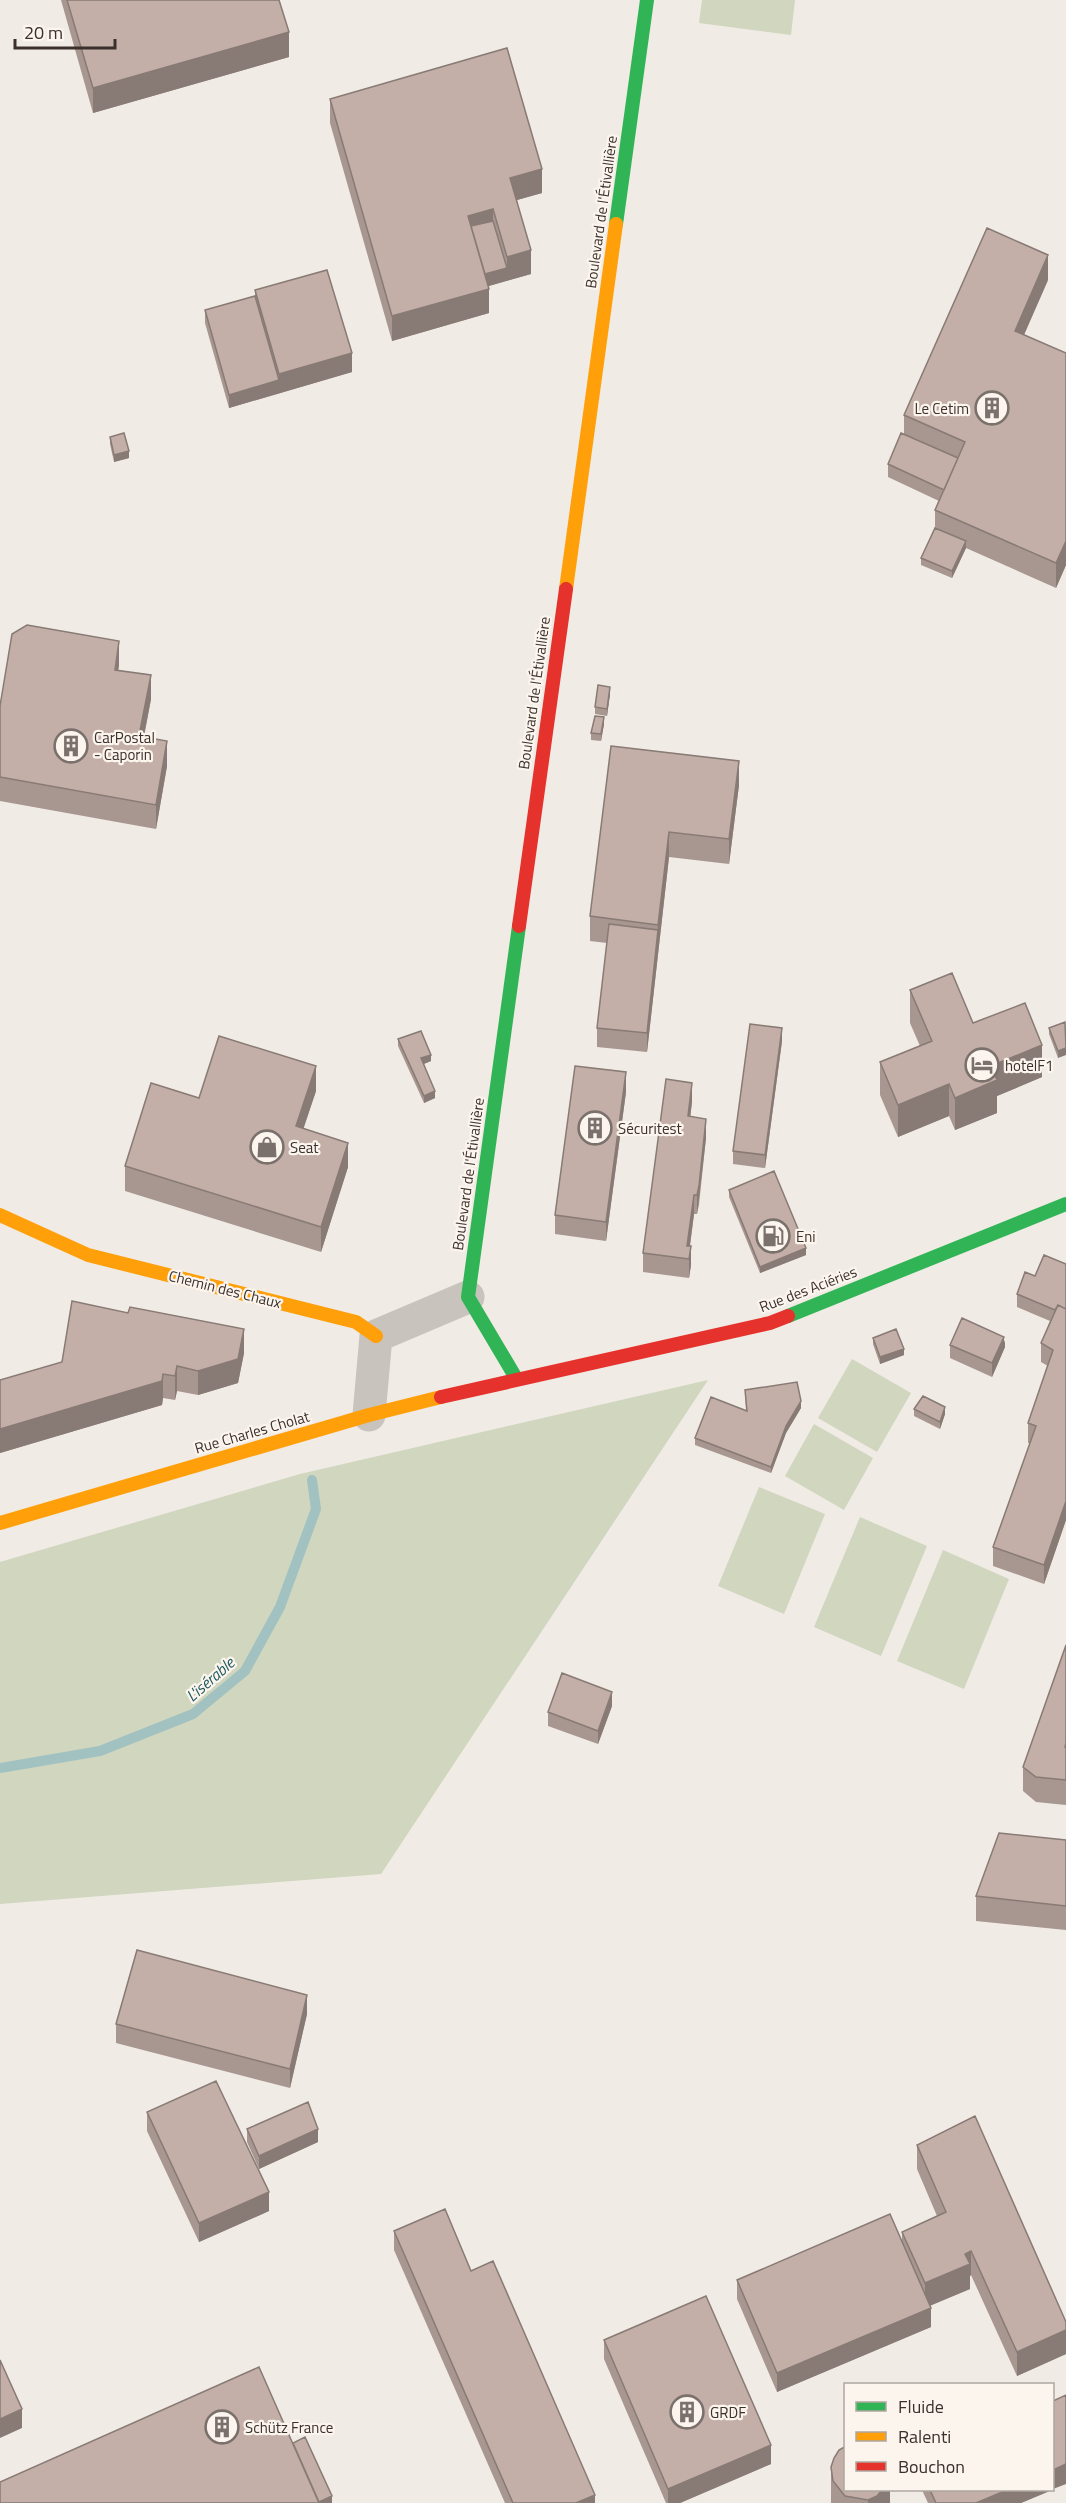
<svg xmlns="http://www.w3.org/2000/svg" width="1066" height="2503" viewBox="0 0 1066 2503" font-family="'Titillium Web',sans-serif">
<rect width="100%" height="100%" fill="#f0ebe5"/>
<path fill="#d1d6bf" d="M 702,0 L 795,0 L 791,35 L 699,23 Z
M 852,1359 L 911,1393 L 877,1452 L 818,1418 Z
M 708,1380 L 381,1874 L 0,1904 L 0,1562 L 300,1474 Z
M 814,1424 L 873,1458 L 844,1510 L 785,1476 Z
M 759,1487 L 825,1514 L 784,1614 L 718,1586 Z
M 860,1517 L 927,1546 L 881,1656 L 814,1627 Z
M 943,1550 L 1009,1579 L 964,1689 L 897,1661 Z"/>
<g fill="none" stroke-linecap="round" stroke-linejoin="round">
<path stroke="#a1c2c1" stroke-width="10" d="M 0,1768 L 100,1751 L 193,1714 L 245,1671 L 280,1607 L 316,1509 L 312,1480"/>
<path stroke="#c9c3be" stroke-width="33" d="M 369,1415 L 376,1336 L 468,1297"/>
<path stroke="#30b455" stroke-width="14" d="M 616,224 L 647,0
M 788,1316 L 1066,1204
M 516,1378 L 468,1297 L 519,926"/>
<path stroke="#ff9f0a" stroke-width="14" d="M 566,589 L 616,224
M 0,1215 L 88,1255 L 356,1322 L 376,1336
M 0,1523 L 369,1415 L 441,1397"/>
<path stroke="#e5322d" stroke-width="14" d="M 519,926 L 566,589
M 441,1397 L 770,1323 L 788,1316"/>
</g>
<path fill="#a89690" d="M 61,0 L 279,0 L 289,57 L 93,113 Z
M 330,99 L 542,193 L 517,200 L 531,274 L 488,286 L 489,313 L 392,341 L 330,123 Z
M 1048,280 L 1024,335 L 1066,353 L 1066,565 L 1056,588 L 966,548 L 952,578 L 921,565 L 921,558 L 935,528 L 935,510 L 939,501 L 888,477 L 888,464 L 904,434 L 904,415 Z
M 255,290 L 352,372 L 229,408 L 205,323 L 205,310 L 255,296 Z
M 110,437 L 129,458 L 114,462 L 110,444 Z
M 119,665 L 118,670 L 151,699 L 144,737 L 167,766 L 156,829 L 0,801 L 0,706 Z
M 610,694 L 607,716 L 595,714 L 595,707 Z
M 604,724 L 601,741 L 591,740 L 591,733 Z
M 611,746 L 739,785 L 729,864 L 669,857 L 647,1052 L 597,1047 L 597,1028 L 607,943 L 590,941 L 590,916 Z
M 910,990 L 973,1023 L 1042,1077 L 997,1096 L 997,1113 L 955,1130 L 949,1116 L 898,1137 L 880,1095 L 880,1062 L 920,1046 L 910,1023 Z
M 1065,1022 L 1058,1058 L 1049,1034 L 1049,1028 Z
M 398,1039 L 431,1061 L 424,1064 L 435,1098 L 424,1103 L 398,1046 Z
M 782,1041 L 765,1168 L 733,1164 L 733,1151 Z
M 316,1091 L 303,1129 L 348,1167 L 321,1252 L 125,1191 L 125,1166 L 199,1098 Z
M 626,1092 L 606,1241 L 555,1234 L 555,1215 Z
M 692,1102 L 690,1117 L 706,1138 L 699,1205 L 697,1214 L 694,1214 L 690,1246 L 691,1265 L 689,1278 L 643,1272 L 643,1253 Z
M 729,1190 L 806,1255 L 760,1273 L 729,1197 Z
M 1066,1264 L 1066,1520 L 1044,1584 L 993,1566 L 993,1547 L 1030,1443 L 1028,1443 L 1028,1423 L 1048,1366 L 1041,1362 L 1041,1343 L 1050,1321 L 1017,1307 L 1017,1294 L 1035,1276 Z
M 873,1338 L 904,1355 L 880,1364 L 873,1344 Z
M 1004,1340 L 1005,1347 L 992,1377 L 950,1358 L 950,1345 Z
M 244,1353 L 238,1383 L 198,1395 L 177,1391 L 175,1400 L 163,1398 L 162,1405 L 0,1453 L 0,1380 L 62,1362 Z
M 745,1390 L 801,1408 L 786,1433 L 771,1473 L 695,1445 L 695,1438 L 746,1411 Z
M 914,1409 L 945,1414 L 940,1429 L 914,1416 Z
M 1066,1645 L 1066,1805 L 1036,1802 L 1023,1791 L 1023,1767 Z
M 612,1706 L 598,1744 L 548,1726 L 548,1712 Z
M 1066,1840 L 1066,1930 L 976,1921 L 976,1896 Z
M 307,2014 L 290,2088 L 116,2043 L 116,2024 Z
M 147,2112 L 269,2211 L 199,2242 L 147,2131 Z
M 247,2129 L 318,2142 L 259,2169 L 247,2142 Z
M 917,2145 L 1066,2322 L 1066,2354 L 1017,2376 L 971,2275 L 970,2276 L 970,2289 L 930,2305 L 931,2327 L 777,2392 L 737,2299 L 737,2280 L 902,2241 L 902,2232 L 937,2216 L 917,2169 Z
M 394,2231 L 471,2271 L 595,2503 L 505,2503 L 394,2250 Z
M 604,2340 L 771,2464 L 680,2503 L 666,2503 L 604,2359 Z
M 831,2467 L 890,2490 L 890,2503 L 831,2503 Z
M 922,2490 L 1052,2490 L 1021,2503 L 928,2503 Z"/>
<path fill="#887a75" d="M 289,32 L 289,57 L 93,113 L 93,88 Z
M 542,169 L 542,193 L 510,202 L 510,178 Z
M 493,209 L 493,234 L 472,240 L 468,216 Z
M 531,250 L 531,274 L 482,288 L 482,275 L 507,268 L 507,257 Z
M 1048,255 L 1048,280 L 1015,355 L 1015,331 Z
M 489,289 L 489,313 L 392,341 L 392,316 Z
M 352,353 L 352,372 L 229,408 L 229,395 L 279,380 L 279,374 Z
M 129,451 L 129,458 L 114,462 L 114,455 Z
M 966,541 L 966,548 L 952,578 L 952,571 Z
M 1066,541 L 1066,565 L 1056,588 L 1056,563 Z
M 119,641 L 119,665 L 115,694 L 115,670 Z
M 151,675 L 151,699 L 139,761 L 139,736 Z
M 610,687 L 610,694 L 607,716 L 607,709 Z
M 604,717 L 604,724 L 601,741 L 601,734 Z
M 167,741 L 167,766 L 156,829 L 156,805 Z
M 739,761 L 739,785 L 729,864 L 729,839 Z
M 669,832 L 669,857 L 647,1052 L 647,1033 L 658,925 Z
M 782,1028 L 782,1041 L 765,1168 L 765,1155 Z
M 1042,1045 L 1042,1077 L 997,1096 L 997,1113 L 955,1130 L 955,1098 L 991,1066 Z
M 1066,1048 L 1066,1055 L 1058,1058 L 1058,1051 Z
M 431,1055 L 431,1061 L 421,1065 L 421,1058 Z
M 316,1066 L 316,1091 L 296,1151 L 296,1126 Z
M 626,1072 L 626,1092 L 606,1241 L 606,1222 Z
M 692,1083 L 692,1102 L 688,1136 L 688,1116 Z
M 949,1084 L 949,1116 L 898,1137 L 898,1105 Z
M 435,1091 L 435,1098 L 424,1103 L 424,1096 Z
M 706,1119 L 706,1138 L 697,1214 L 697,1195 Z
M 348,1143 L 348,1167 L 321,1252 L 321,1227 Z
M 694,1195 L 694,1214 L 688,1259 L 687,1246 Z
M 691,1246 L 691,1265 L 689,1278 L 689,1259 Z
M 806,1248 L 806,1255 L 760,1273 L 760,1267 Z
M 244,1329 L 244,1353 L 238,1383 L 198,1395 L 198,1371 Z
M 1004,1337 L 1004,1343 L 1005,1340 L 1005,1347 L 992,1377 L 992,1363 Z
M 904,1349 L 904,1355 L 880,1364 L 880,1357 Z
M 177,1366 L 177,1391 L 175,1400 L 175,1376 Z
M 163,1374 L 163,1398 L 162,1405 L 0,1453 L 0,1429 Z
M 801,1401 L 801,1408 L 786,1433 L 771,1473 L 771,1467 L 786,1426 Z
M 945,1407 L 945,1414 L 940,1429 L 940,1422 Z
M 1066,1501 L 1066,1520 L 1044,1584 L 1044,1565 Z
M 612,1692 L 612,1706 L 598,1744 L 598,1731 Z
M 307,1995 L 307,2014 L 290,2088 L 290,2069 Z
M 318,2129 L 318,2142 L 259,2169 L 259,2156 Z
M 269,2192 L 269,2211 L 199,2242 L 199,2223 Z
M 971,2251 L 971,2275 L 970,2276 L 970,2289 L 925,2308 L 925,2283 Z
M 931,2308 L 931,2327 L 777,2392 L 777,2373 Z
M 1066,2330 L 1066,2354 L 1017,2376 L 1017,2352 Z
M 22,2409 L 22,2428 L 0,2438 L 0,2419 Z
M 771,2445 L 771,2464 L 680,2503 L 668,2503 L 668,2489 Z
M 1066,2464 L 1066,2484 L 1053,2489 L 1053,2470 Z
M 882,2490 L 890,2490 L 890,2503 L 868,2503 L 868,2500 Z
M 1007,2490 L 1052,2490 L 1021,2503 L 976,2503 Z
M 595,2495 L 595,2503 L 576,2503 Z
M 332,2496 L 332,2503 L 316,2503 Z"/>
<path fill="#c3afa7" stroke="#887a75" stroke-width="1.5" d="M 67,0 L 279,0 L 289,32 L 93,88 Z
M 507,48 L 542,169 L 510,178 L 531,250 L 507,257 L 493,209 L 468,216 L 489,289 L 392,316 L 330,99 Z
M 493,221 L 507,268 L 485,274 L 471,226 Z
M 987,228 L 1048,255 L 1015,331 L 1066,353 L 1066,541 L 1056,563 L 935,510 L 965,442 L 904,415 Z
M 327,270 L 352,353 L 279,374 L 255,290 Z
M 255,296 L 279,380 L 229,395 L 205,310 Z
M 124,433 L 129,451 L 114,455 L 110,437 Z
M 901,433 L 958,458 L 944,490 L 888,464 Z
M 935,528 L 966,541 L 952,571 L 921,558 Z
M 27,625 L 119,641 L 115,670 L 151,675 L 139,736 L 167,741 L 156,805 L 0,777 L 0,706 L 12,634 Z
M 598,685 L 610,687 L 607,709 L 595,707 Z
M 595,716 L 604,717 L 601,734 L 591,733 Z
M 611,746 L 739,761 L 729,839 L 669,832 L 658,925 L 590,916 Z
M 609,924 L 658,930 L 647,1033 L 597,1028 Z
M 952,973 L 973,1023 L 1025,1003 L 1042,1045 L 991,1066 L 997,1080 L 955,1098 L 949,1084 L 898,1105 L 880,1062 L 932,1041 L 910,990 Z
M 1065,1022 L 1066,1048 L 1058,1051 L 1049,1028 Z
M 750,1024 L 782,1028 L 765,1155 L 733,1151 Z
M 421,1031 L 431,1055 L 421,1058 L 435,1091 L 424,1096 L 398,1039 Z
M 219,1036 L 316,1066 L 296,1126 L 348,1143 L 321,1227 L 125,1166 L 151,1083 L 199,1098 Z
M 575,1066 L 626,1072 L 606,1222 L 555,1215 Z
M 666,1079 L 692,1083 L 688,1116 L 706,1119 L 699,1186 L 697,1195 L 694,1195 L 687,1246 L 691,1246 L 689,1259 L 643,1253 Z
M 774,1171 L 806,1248 L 760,1267 L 729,1190 Z
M 1044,1255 L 1066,1264 L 1066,1309 L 1058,1305 L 1055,1310 L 1017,1294 L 1025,1272 L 1035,1276 Z
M 72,1301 L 128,1313 L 130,1307 L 244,1329 L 238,1359 L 198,1371 L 177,1366 L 175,1376 L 163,1374 L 162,1381 L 0,1429 L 0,1380 L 62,1362 Z
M 1058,1305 L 1066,1309 L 1066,1501 L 1044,1565 L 993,1547 L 1036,1426 L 1028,1423 L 1053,1350 L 1041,1343 Z
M 962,1318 L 1004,1337 L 992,1363 L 950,1345 Z
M 896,1329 L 904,1349 L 880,1357 L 873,1338 Z
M 797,1382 L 801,1401 L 786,1426 L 771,1467 L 695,1438 L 711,1397 L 747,1411 L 745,1390 Z
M 923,1396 L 945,1407 L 940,1422 L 914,1409 Z
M 1066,1645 L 1066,1743 L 1065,1747 L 1066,1747 L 1066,1780 L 1036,1777 L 1023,1767 Z
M 562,1673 L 612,1692 L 598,1731 L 548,1712 Z
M 999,1833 L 1066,1840 L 1066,1906 L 976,1896 Z
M 137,1950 L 307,1995 L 290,2069 L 116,2024 Z
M 216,2081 L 269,2192 L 199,2223 L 147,2112 Z
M 308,2102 L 318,2129 L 259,2156 L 247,2129 Z
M 975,2116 L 1066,2322 L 1066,2330 L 1017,2352 L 971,2251 L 965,2254 L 970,2264 L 925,2283 L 902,2232 L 946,2212 L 917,2145 Z
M 445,2209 L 471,2271 L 493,2261 L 595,2495 L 576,2503 L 513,2503 L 394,2231 Z
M 890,2214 L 931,2308 L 777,2373 L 737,2280 Z
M 706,2296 L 771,2445 L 668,2489 L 604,2340 Z
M 0,2360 L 22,2409 L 0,2419 Z
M 259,2367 L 319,2503 L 0,2503 L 0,2482 Z
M 1066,2395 L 1066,2464 L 1053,2470 L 1053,2401 Z
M 305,2437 L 332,2496 L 319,2502 L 293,2443 Z
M 846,2446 L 846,2490 L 882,2490 L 877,2496 L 868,2500 L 845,2496 L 833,2481 L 831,2467 L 834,2458 L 839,2450 Z
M 930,2490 L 1007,2490 L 976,2503 L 936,2503 Z"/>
<defs>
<symbol id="building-ring" viewBox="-11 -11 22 22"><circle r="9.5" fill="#fbf5ee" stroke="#7a716c" stroke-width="1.5"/><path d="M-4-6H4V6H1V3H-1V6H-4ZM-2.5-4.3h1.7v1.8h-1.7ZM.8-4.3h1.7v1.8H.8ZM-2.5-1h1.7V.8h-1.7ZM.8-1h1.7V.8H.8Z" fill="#7a716c"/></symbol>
<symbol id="hotel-ring" viewBox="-11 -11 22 22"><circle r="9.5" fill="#fbf5ee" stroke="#7a716c" stroke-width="1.5"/><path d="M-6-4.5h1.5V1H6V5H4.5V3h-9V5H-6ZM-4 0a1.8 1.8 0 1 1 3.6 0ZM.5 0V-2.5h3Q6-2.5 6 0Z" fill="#7a716c"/></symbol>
<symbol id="shop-ring" viewBox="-11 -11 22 22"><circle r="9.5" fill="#fbf5ee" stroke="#7a716c" stroke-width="1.5"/><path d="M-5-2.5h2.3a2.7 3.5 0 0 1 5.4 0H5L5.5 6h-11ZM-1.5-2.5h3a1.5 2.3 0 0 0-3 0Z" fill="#7a716c"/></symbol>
<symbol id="fuel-ring" viewBox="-11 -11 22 22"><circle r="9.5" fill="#fbf5ee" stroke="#7a716c" stroke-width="1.5"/><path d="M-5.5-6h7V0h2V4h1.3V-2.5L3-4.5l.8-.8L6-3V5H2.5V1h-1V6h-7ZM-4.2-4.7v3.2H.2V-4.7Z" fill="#7a716c"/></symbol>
</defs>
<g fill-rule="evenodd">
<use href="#building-ring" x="973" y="389" width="38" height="38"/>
<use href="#building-ring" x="52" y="727" width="38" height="38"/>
<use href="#hotel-ring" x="963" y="1046" width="38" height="38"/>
<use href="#building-ring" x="576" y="1109" width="38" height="38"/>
<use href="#shop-ring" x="248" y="1128" width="38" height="38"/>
<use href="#fuel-ring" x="754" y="1217" width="38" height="38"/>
<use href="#building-ring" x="668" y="2393" width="38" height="38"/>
<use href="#building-ring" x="203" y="2408" width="38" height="38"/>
</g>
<g text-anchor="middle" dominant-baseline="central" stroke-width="4.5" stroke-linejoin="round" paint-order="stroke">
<g font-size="15" fill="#3b302b" stroke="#fbf5ee">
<text transform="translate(601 212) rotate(-82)">Boulevard de l'Étivallière</text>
<text transform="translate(534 693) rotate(-82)">Boulevard de l'Étivallière</text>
<text transform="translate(468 1174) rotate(-82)">Boulevard de l'Étivallière</text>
<text transform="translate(225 1289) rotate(14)">Chemin des Chaux</text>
<text transform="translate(808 1289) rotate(-21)">Rue des Aciéries</text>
<text transform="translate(252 1432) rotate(-16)">Rue Charles Cholat</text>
</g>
<g font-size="15" fill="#3b302b" stroke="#fbf5ee" text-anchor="start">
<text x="969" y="408" text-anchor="end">Le Cetim</text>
<text x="94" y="737">CarPostal<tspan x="94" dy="17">- Caporin</tspan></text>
<text x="1005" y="1065">hotelF1</text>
<text x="618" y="1128">Sécuritest</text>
<text x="290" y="1147">Seat</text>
<text x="796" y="1236">Eni</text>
<text x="710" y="2412">GRDF</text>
<text x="245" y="2427">Schütz France</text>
</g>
<g font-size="16" font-style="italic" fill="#1f5a5e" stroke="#fbf5ee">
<text transform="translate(210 1679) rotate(-41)">L'isérable</text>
</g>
</g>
<rect x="844" y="2383" width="210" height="108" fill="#fbf5ee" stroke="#aea6a0" stroke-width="1.5"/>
<rect x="856" y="2402" width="30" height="9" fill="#30b455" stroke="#aea6a0" stroke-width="1.5"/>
<text x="898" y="2413" font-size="18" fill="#3b302b">Fluide</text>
<rect x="856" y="2432" width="30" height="9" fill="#ff9f0a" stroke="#aea6a0" stroke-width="1.5"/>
<text x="898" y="2443" font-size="18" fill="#3b302b">Ralenti</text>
<rect x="856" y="2462" width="30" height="9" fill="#e5322d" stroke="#aea6a0" stroke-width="1.5"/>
<text x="898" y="2473" font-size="18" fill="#3b302b">Bouchon</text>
<path d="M15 39v9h100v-9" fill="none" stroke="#3b302b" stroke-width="3"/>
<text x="24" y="39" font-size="18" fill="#3b302b" stroke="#fbf5ee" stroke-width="4.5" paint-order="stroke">20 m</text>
</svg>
